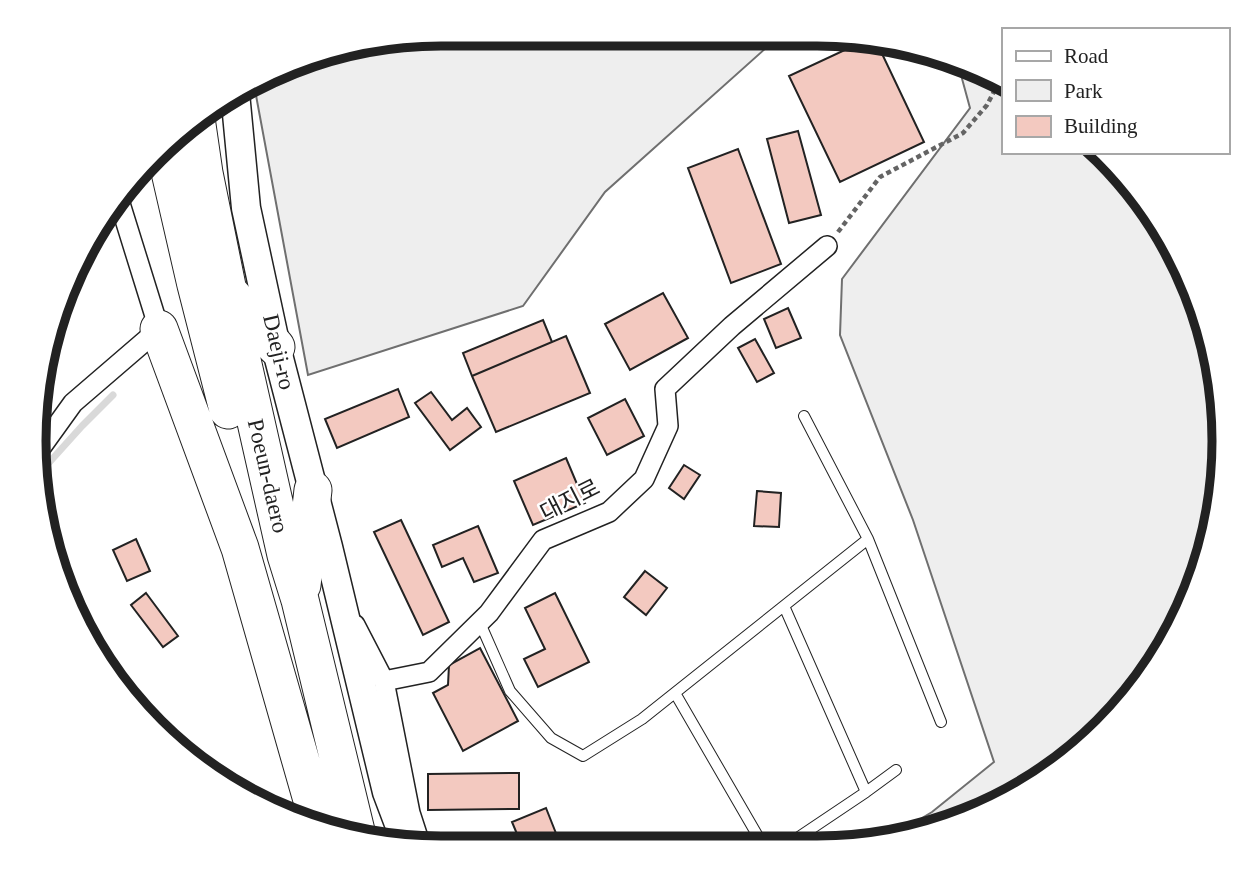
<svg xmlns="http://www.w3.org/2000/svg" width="1257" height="881" viewBox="0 0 1257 881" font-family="'Times New Roman','Noto Sans KR',serif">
<rect width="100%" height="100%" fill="#fff"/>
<path fill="#eee" stroke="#6f6f6f" stroke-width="2" d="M 440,33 L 776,39 L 605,192 L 523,306 L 308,375 L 255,90 L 269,77 L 335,47 Z
M 958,64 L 1003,81 L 1003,152 L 1099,152 L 1122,172 L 1202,309 L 1223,467 L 1182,620 L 1085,746 L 996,806 L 887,839 L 932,812 L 994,762 L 913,520 L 840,335 L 842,279 L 970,108 Z"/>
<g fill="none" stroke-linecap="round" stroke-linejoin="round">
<path stroke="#d9d9d9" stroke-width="7" d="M 37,476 L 82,426 L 113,395
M 67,595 L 111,674
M 225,779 L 251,798"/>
</g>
<path fill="#f3c9c0" stroke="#222" stroke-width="2" d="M 864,41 L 876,41 L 924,142 L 840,182 L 789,76 Z
M 798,131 L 821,215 L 789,223 L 767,139 Z
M 738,149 L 781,264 L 731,283 L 688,168 Z
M 663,293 L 688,338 L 630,370 L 605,324 Z
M 788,308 L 801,338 L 776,348 L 764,319 Z
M 543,320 L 552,342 L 472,376 L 463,353 Z
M 566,336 L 590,393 L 496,432 L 472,376 Z
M 755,339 L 774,373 L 757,382 L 738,348 Z
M 398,389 L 409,417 L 337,448 L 325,419 Z
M 431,392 L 452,420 L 467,408 L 481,427 L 450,450 L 415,403 Z
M 625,399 L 644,436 L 607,455 L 588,418 Z
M 566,458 L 585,503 L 533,525 L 514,481 Z
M 684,465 L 700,475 L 684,499 L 669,488 Z
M 757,491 L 781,493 L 779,527 L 754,526 Z
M 401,520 L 449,622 L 423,635 L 374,532 Z
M 478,526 L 498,573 L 474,582 L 463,558 L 442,567 L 433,545 Z
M 136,539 L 150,571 L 127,581 L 113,550 Z
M 645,571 L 667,588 L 646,615 L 624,597 Z
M 146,593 L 178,636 L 163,647 L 131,605 Z
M 555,593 L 589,662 L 538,687 L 524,659 L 545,649 L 525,608 Z
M 480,648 L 518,721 L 463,751 L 433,693 L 448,685 L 449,665 Z
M 519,773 L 519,809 L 428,810 L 428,774 Z
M 546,808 L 561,846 L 522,846 L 512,822 Z"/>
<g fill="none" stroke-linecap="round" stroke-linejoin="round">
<defs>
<path id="lane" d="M 804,416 L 868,539 L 941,722
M 784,606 L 866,792
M 480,623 L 510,691 L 551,738 L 583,756 L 642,719 L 868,539
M 675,693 L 763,845
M 787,845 L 866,792 L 896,770"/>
<path id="street" d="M 37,453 L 73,403 L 159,329 L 118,197
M 355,625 L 384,681 L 410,813 L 421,847
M 384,681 L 429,672 L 489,613 L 543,540 L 609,512 L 644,479 L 668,426 L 665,389 L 732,326 L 827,246"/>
<path id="secondary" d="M 235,93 L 246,208 L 276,347 L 328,547 L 387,792 L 407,845"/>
<path id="highway" d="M 196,118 L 204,173 L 242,360 L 286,555 L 300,600 L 356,831
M 164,146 L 196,285 L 228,410
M 229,292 L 276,347
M 159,329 L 240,548 L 318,821
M 302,585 L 313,490"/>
</defs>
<use href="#lane" stroke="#222" stroke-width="12"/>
<use href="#street" stroke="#222" stroke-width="22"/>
<use href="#secondary" stroke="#222" stroke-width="31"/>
<use href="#highway" stroke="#222" stroke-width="39"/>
<path stroke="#646464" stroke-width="4.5" stroke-dasharray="5 3.5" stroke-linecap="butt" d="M 838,232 L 880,177 L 963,133 L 987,105 L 1000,80"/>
<use href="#lane" stroke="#fff" stroke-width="10"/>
<use href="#street" stroke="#fff" stroke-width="19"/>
<use href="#secondary" stroke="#fff" stroke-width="28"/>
<use href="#highway" stroke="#fff" stroke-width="37"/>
</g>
<g text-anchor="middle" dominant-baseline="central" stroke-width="5" stroke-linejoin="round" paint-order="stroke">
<g font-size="23" fill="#222" stroke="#fff">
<text transform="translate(279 352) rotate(77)">Daeji-ro</text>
<text transform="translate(268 476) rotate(77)">Poeun-daero</text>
<text transform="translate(570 500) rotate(-27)">대지로</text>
</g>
</g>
<path d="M0 0H1257V881H0ZM441 46H817A395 395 0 0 1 1212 441V441A395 395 0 0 1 817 836H441A395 395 0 0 1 46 441V441A395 395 0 0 1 441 46Z" fill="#fff" fill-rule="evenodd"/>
<path fill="none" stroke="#222" stroke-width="9" d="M441 46H817A395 395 0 0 1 1212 441V441A395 395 0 0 1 817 836H441A395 395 0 0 1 46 441V441A395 395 0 0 1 441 46Z"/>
<rect x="1002" y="28" width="228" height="126" fill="#ffffff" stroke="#a7a7a7" stroke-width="2"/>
<rect x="1016" y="51" width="35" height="10" fill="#ffffff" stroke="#a7a7a7" stroke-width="2"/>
<text x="1064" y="63" font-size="21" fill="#222222">Road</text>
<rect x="1016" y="80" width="35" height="21" fill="#eeeeee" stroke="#a7a7a7" stroke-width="2"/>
<text x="1064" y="98" font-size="21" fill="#222222">Park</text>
<rect x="1016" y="116" width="35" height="21" fill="#f3c9c0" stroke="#a7a7a7" stroke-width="2"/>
<text x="1064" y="133" font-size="21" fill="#222222">Building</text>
</svg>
